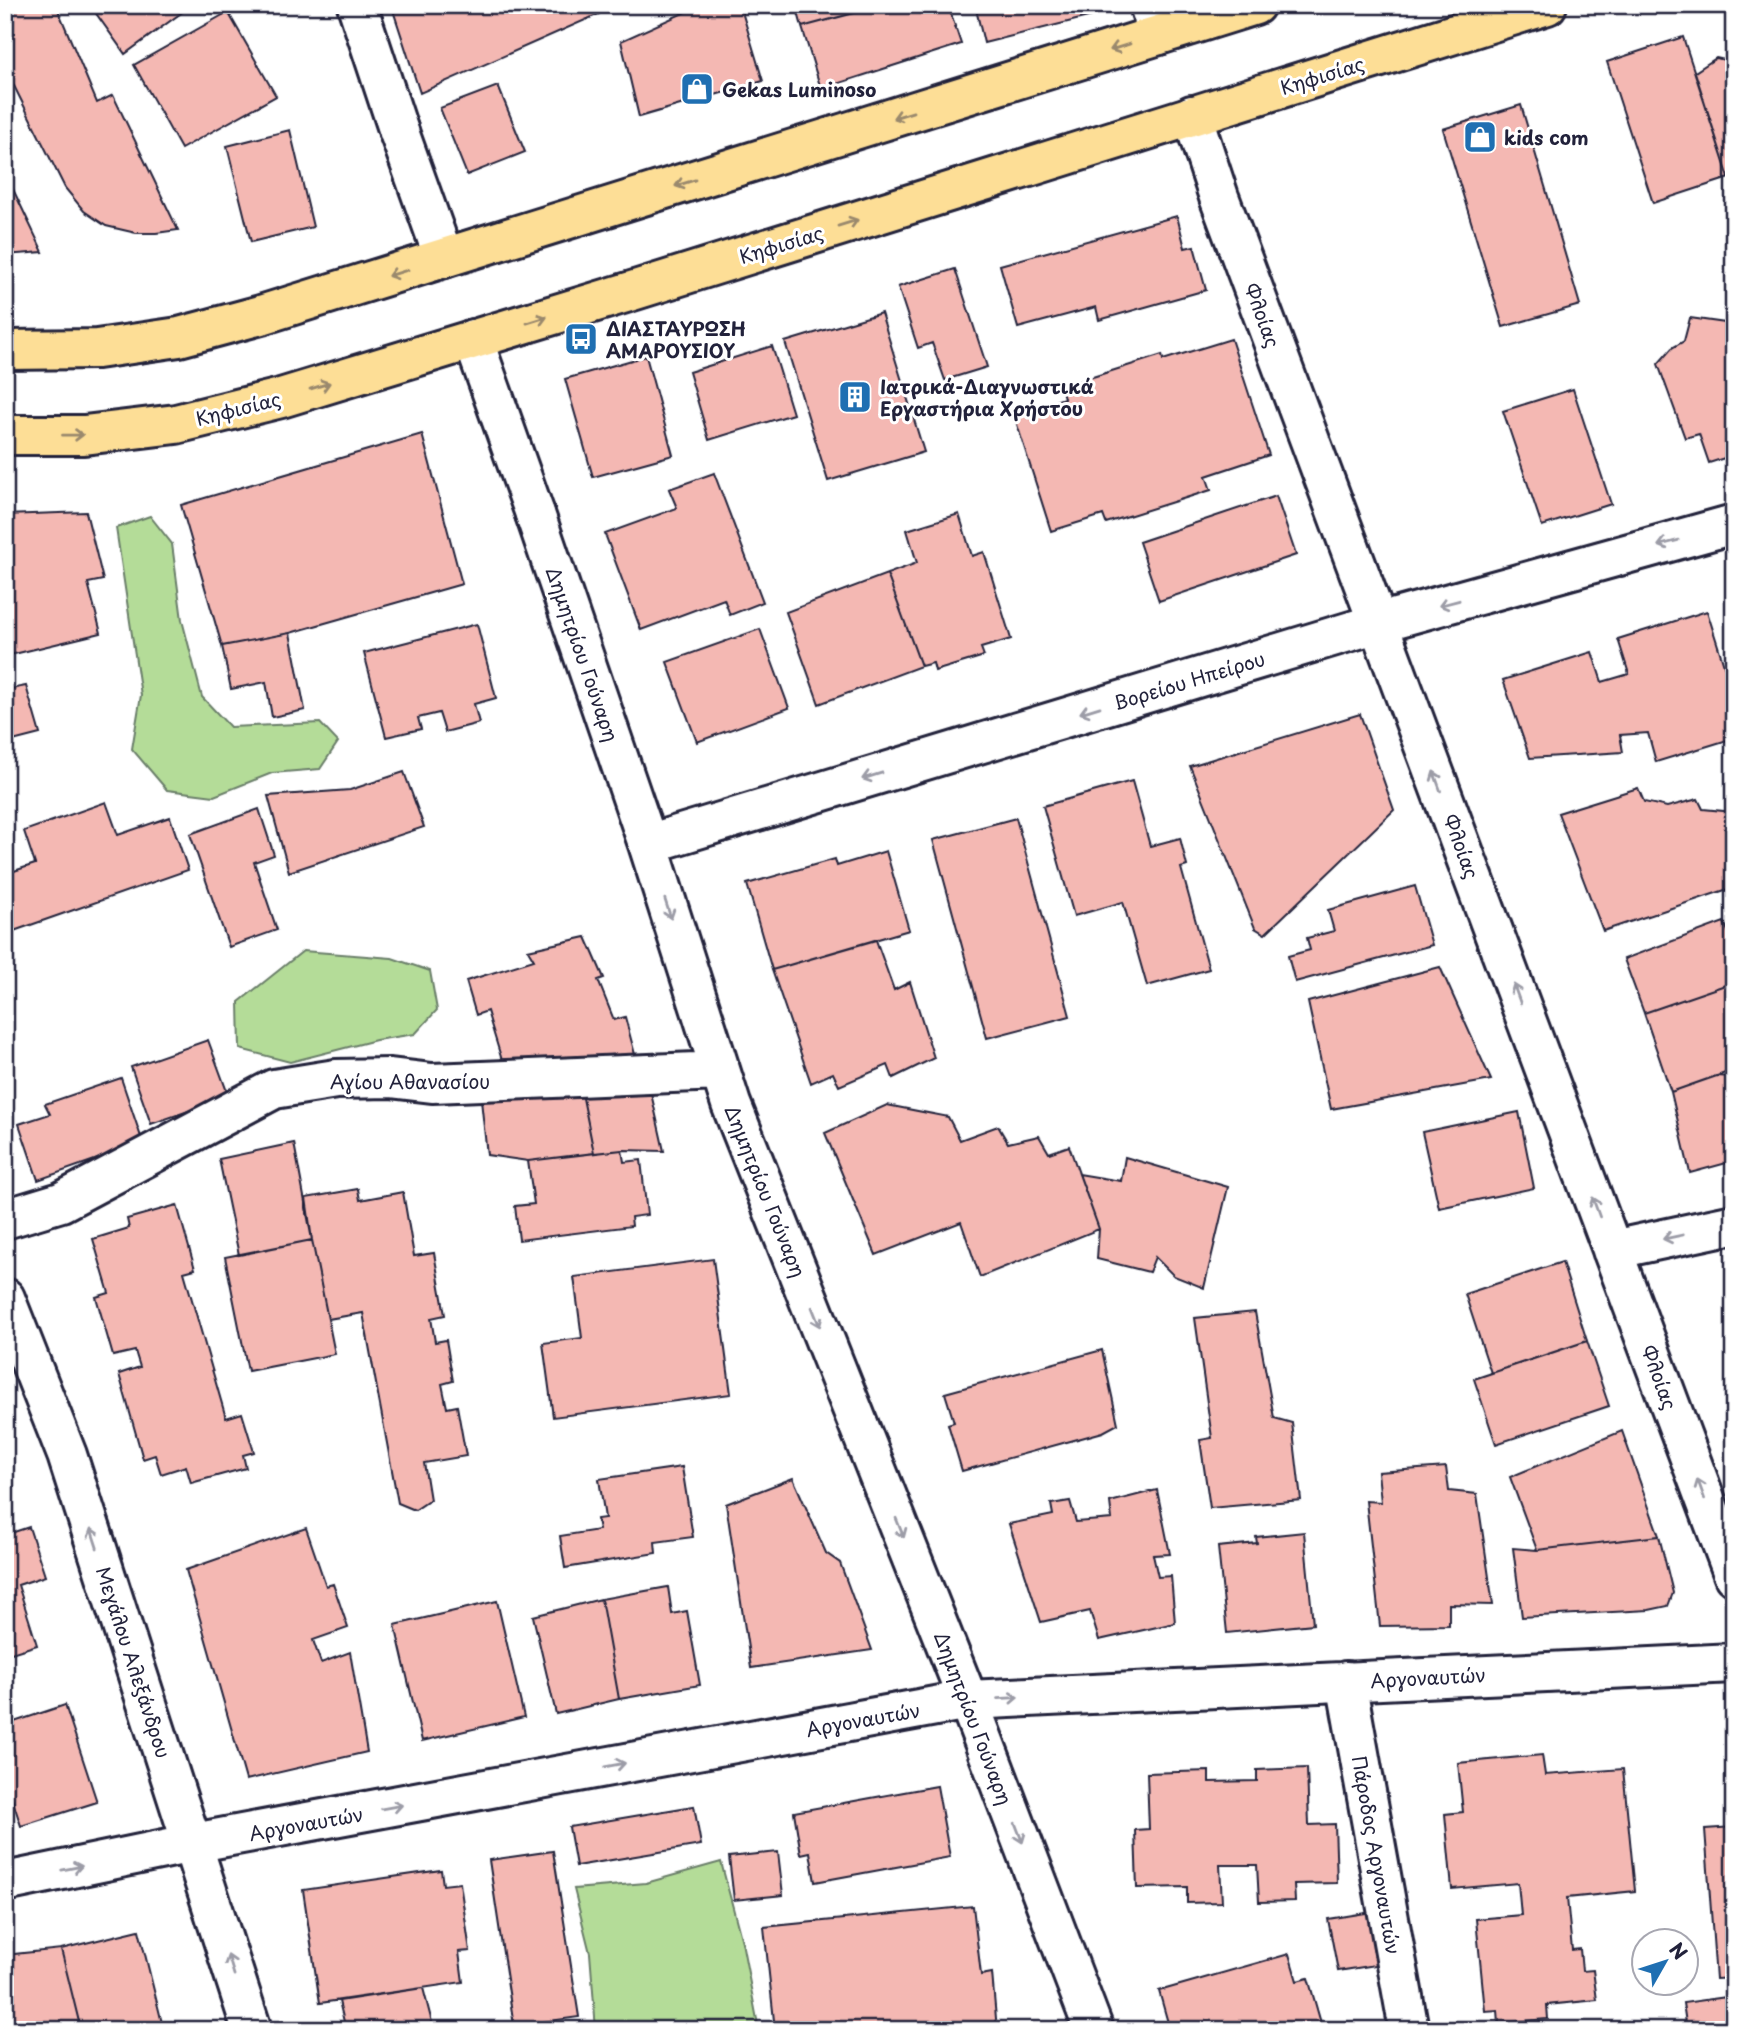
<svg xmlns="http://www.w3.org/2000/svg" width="1739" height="2035" viewBox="0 0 1739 2035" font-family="'Playpen Sans',sans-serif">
<rect width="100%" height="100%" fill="#fff"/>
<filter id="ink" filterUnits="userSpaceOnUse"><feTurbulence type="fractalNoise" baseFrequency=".0143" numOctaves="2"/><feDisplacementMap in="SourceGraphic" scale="14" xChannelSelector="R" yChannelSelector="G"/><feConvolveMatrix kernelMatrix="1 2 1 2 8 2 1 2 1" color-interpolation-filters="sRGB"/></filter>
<g filter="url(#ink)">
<path fill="#b4dc98" stroke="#6b7f6a" stroke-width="2" d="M 150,516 L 172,544 L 182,620 L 202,697 L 230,727 L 320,723 L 338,742 L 320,769 L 272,773 L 214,796 L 167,790 L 132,749 L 141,695 L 116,528 Z
M 303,951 L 392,958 L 430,971 L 437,1010 L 415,1034 L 376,1040 L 290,1062 L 240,1049 L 239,1002 Z
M 721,1862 L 742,1942 L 759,2030 L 596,2030 L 590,1953 L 574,1889 L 646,1883 Z"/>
<path fill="#f4b8b3" stroke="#22223b" stroke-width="2" d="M 5,5 L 56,5 L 97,103 L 113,95 L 178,230 L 156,233 L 136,233 L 106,226 L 84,211 L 65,188 L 5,68 Z
M 90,5 L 192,5 L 125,54 Z
M 397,5 L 596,5 L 599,14 L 420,93 L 392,7 Z
M 701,5 L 740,5 L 763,81 L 639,117 L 621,41 Z
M 796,5 L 877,5 L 877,7 L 802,27 Z
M 883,5 L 948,5 L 961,44 L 821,89 L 802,27 Z
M 975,5 L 1110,5 L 1112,11 L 984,43 Z
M 228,12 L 276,96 L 181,149 L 134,65 Z
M 1683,37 L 1729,178 L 1653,203 L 1607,62 Z
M 1716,58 L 1734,62 L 1734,176 L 1729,178 L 1695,72 Z
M 498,86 L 525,152 L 467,175 L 440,108 Z
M 1521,105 L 1580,305 L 1503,327 L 1443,129 Z
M 290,130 L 313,227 L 251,242 L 227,146 Z
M 10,183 L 43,252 L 5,255 L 5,185 Z
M 1177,216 L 1185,248 L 1194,246 L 1206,290 L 1099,320 L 1096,307 L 1018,328 L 1000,265 Z
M 955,269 L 987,367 L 945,380 L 932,343 L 918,348 L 898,287 Z
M 881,313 L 924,452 L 828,481 L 785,342 Z
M 1690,318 L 1732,324 L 1734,331 L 1734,455 L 1709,463 L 1699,434 L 1685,438 L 1658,364 L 1672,348 L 1684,341 Z
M 1231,339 L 1269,455 L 1206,476 L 1211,490 L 1106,523 L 1103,515 L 1051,531 L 1014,415 L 1064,398 L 1061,387 L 1162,355 L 1163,360 Z
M 772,346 L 793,414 L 709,440 L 689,372 Z
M 646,356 L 673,455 L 593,477 L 565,379 Z
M 1573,389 L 1611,504 L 1542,526 L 1503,411 Z
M 422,434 L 462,584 L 290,633 L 222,646 L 181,505 Z
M 714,473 L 763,602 L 730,615 L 724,599 L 641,630 L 605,534 L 677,508 L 669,489 Z
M 1276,496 L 1296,555 L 1159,601 L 1139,542 Z
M 86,512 L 103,580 L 88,583 L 101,633 L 10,655 L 5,633 L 5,515 Z
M 959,514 L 972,556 L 984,552 L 1011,639 L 981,648 L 984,656 L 935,671 L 933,663 L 921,666 L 887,574 L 917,563 L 907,530 Z
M 887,574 L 921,666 L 819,704 L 786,612 Z
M 1707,611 L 1734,697 L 1734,738 L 1656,762 L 1648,733 L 1620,735 L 1623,752 L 1530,758 L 1503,680 L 1592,652 L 1602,682 L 1629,674 L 1618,639 Z
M 477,624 L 496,698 L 474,704 L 479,723 L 445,732 L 439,713 L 418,718 L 421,729 L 386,737 L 364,653 Z
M 760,629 L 789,708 L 697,742 L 667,662 Z
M 290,633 L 305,710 L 272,717 L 266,682 L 231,689 L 222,646 Z
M 26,686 L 40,734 L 5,743 L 5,690 Z
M 1360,714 L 1394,810 L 1265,934 L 1255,928 L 1190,766 Z
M 404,772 L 424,827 L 289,872 L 268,796 L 350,790 Z
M 1132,781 L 1150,846 L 1180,838 L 1187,866 L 1181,868 L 1209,969 L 1147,986 L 1123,902 L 1074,916 L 1043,806 Z
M 1638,788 L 1644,802 L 1667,807 L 1698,799 L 1703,809 L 1734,812 L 1734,887 L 1603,931 L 1558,813 Z
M 106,802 L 118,835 L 170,817 L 188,870 L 5,934 L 5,874 L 35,864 L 24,831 Z
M 259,809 L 274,855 L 254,862 L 277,930 L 229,947 L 190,834 Z
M 1016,818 L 1070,1016 L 987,1038 L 933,840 Z
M 886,851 L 909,930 L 772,970 L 747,884 L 835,859 L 837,866 Z
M 1415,886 L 1432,945 L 1295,982 L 1288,956 L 1310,950 L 1307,938 L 1334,931 L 1328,910 Z
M 1724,922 L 1734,945 L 1734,982 L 1644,1013 L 1624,959 Z
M 586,937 L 604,978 L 598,980 L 614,1020 L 625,1017 L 636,1058 L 504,1067 L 487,1011 L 476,1015 L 466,981 L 534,960 L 528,950 Z
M 876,940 L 894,990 L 910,982 L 934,1058 L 893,1078 L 888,1065 L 839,1086 L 833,1073 L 811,1083 L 772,970 Z
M 1440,967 L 1491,1080 L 1331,1109 L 1308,1002 Z
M 1734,982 L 1734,1070 L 1671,1092 L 1644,1013 Z
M 208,1040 L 229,1097 L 151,1124 L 131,1067 Z
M 1716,1076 L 1734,1077 L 1734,1161 L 1690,1173 L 1671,1092 Z
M 121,1078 L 143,1143 L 38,1180 L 19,1124 L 50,1114 L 45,1104 Z
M 582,1093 L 594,1153 L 528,1161 L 487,1155 L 481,1100 Z
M 582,1093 L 651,1093 L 664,1151 L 622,1150 L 594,1153 Z
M 887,1105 L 948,1117 L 960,1140 L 998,1126 L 1008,1143 L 1039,1136 L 1049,1153 L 1069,1146 L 1099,1229 L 980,1277 L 961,1222 L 876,1255 L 825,1133 Z
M 1519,1112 L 1534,1188 L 1439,1208 L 1422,1132 Z
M 294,1143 L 312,1240 L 239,1255 L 219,1159 Z
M 622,1150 L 624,1162 L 641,1160 L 647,1215 L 631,1217 L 632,1226 L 519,1240 L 515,1206 L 534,1204 L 528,1161 Z
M 1125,1157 L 1228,1187 L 1204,1288 L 1174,1276 L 1155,1257 L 1149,1272 L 1097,1259 L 1099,1229 L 1079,1174 L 1121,1181 Z
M 358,1189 L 360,1200 L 403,1192 L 414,1256 L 434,1253 L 445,1315 L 431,1318 L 435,1342 L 446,1340 L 453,1381 L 442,1384 L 447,1408 L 457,1406 L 466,1456 L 424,1463 L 430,1500 L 415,1510 L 398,1503 L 363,1313 L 328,1319 L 312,1240 L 306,1198 Z
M 177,1205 L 195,1269 L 184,1272 L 226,1418 L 242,1413 L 254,1452 L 243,1455 L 246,1468 L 191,1483 L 186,1466 L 161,1474 L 155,1455 L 143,1459 L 119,1374 L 140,1367 L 135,1351 L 113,1356 L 96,1297 L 109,1293 L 93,1239 L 129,1228 L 127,1219 Z
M 312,1240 L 335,1354 L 248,1371 L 225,1257 Z
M 713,1259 L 731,1394 L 553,1417 L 543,1343 L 582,1338 L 574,1277 Z
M 1562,1262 L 1587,1341 L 1491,1373 L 1465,1294 Z
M 1255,1312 L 1274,1418 L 1292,1423 L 1301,1500 L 1210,1508 L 1200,1440 L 1212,1438 L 1195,1318 Z
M 1587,1341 L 1609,1406 L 1496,1444 L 1474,1379 Z
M 1102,1350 L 1118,1424 L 1103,1432 L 962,1471 L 948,1424 L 954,1422 L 945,1393 Z
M 1622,1431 L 1659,1536 L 1537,1550 L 1510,1477 Z
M 682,1467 L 693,1537 L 655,1542 L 656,1553 L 565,1568 L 560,1536 L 599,1530 L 597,1519 L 605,1518 L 599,1479 Z
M 1446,1467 L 1449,1491 L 1477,1494 L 1493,1605 L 1449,1604 L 1449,1625 L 1380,1626 L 1366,1501 L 1381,1502 L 1378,1472 Z
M 793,1478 L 826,1553 L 840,1563 L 872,1650 L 751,1668 L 726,1504 Z
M 1157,1490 L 1170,1554 L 1153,1555 L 1158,1577 L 1171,1576 L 1175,1623 L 1099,1640 L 1090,1611 L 1041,1622 L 1009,1524 L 1053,1515 L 1051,1504 L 1070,1501 L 1076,1522 L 1112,1519 L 1110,1502 Z
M 29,1527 L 45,1576 L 18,1585 L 37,1645 L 5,1655 L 5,1535 Z
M 306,1528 L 326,1586 L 333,1584 L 348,1628 L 313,1640 L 321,1663 L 350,1652 L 367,1752 L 246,1780 L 186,1570 Z
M 1304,1532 L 1313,1624 L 1227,1633 L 1218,1547 L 1257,1543 L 1256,1537 Z
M 1659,1536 L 1673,1593 L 1668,1606 L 1649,1610 L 1522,1617 L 1513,1548 L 1537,1550 Z
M 668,1587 L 672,1614 L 687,1611 L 700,1685 L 619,1699 L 601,1599 Z
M 601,1599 L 619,1699 L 556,1714 L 533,1616 Z
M 497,1601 L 524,1717 L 422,1741 L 395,1625 Z
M 65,1705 L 97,1802 L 21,1826 L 5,1777 L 5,1725 Z
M 1542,1755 L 1545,1775 L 1623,1769 L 1635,1891 L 1567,1898 L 1572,1950 L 1580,1949 L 1582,1971 L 1593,1970 L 1597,2000 L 1547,2005 L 1548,2019 L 1499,2023 L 1498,2010 L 1485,2011 L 1476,1919 L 1521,1915 L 1518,1883 L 1452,1889 L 1445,1814 L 1463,1812 L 1458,1763 Z
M 1307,1768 L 1309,1825 L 1335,1824 L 1337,1883 L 1294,1884 L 1295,1901 L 1259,1902 L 1257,1865 L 1220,1865 L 1222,1902 L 1187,1903 L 1187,1887 L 1137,1888 L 1135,1830 L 1149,1829 L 1147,1773 L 1209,1771 L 1209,1782 L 1257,1781 L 1257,1770 Z
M 937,1786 L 950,1857 L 815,1882 L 810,1852 L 801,1854 L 794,1812 Z
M 694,1806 L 701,1845 L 576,1866 L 569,1827 Z
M 1734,1827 L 1734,1978 L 1716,1979 L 1705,1829 Z
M 553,1851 L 579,2017 L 514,2026 L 489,1860 Z
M 778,1852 L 783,1895 L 734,1900 L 729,1857 Z
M 441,1870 L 443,1885 L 460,1883 L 470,1951 L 459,1952 L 463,1982 L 320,2003 L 303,1890 Z
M 973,1906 L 981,1975 L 992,1973 L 997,2030 L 775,2030 L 764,1927 Z
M 1372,1912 L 1382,1964 L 1338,1971 L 1328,1919 Z
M 139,1930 L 163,2027 L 153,2030 L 81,2030 L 61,1949 Z
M 61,1949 L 81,2030 L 5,2030 L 5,1955 Z
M 1289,1954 L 1297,1981 L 1308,1978 L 1323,2030 L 1170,2030 L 1159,1991 Z
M 423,1988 L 434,2030 L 346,2030 L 339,2001 Z
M 1734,1996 L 1734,2030 L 1687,2030 L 1683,2003 Z"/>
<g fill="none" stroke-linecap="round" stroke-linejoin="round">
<defs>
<path id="pedestrian" d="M 399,132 L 444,258
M 473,339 L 535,514"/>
<path id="minor" d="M 357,5 L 399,132
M 1192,115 L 1219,197 L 1734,1576
M 535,514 L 648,844 L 731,1104 L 968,1700 L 1094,2030
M 648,844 L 1378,623 L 1734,524
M 5,1219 L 61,1202 L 274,1089 L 336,1079 L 390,1078 L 432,1083 L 720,1071
M 1612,1250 L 1734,1224
M 5,1298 L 67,1455 L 252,2030
M 1346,1681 L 1409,2030
M 5,1882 L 193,1843 L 968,1700 L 1734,1663"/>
<path id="tertiary" d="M 1149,5 L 1159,35"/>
<path id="primary" d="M 5,350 L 97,349 L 179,337 L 261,315 L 1255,5
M 5,435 L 84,435 L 176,424 L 281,398 L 632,291 L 1547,5"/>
</defs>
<use href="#pedestrian" stroke="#22223b" stroke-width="44"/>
<use href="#minor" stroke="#22223b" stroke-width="44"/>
<use href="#tertiary" stroke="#22223b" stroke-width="44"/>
<use href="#primary" stroke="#22223b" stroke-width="44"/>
<use href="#pedestrian" stroke="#fff" stroke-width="38"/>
<use href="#minor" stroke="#fff" stroke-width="38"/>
<use href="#tertiary" stroke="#fff" stroke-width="38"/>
<use href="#primary" stroke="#fdde96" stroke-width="38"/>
</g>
<defs><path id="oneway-shaft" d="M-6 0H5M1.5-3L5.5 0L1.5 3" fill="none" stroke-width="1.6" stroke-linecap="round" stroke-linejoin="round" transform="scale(1.75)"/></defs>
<g stroke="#9a896d">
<use href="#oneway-shaft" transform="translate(1120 47) rotate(163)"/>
<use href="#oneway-shaft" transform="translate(903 115) rotate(163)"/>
<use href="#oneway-shaft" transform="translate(685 183) rotate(163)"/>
<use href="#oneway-shaft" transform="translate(848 223) rotate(-17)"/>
<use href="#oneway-shaft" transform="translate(398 273) rotate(163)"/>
<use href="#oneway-shaft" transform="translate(537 320) rotate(-17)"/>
<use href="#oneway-shaft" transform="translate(320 386) rotate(-17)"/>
<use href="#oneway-shaft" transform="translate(73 435) rotate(-1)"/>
</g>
<g stroke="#9c9ca7">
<use href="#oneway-shaft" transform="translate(1668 543) rotate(165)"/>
<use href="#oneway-shaft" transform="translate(1449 603) rotate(165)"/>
<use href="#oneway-shaft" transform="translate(1090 710) rotate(163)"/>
<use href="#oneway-shaft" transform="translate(872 776) rotate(163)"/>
<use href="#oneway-shaft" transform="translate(1437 781) rotate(-110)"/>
<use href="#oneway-shaft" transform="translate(668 909) rotate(72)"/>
<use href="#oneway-shaft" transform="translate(1517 994) rotate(-110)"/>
<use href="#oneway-shaft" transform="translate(1596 1207) rotate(-110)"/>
<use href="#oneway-shaft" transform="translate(1673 1237) rotate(168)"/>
<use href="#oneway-shaft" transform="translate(816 1317) rotate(68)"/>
<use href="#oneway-shaft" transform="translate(1701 1489) rotate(-110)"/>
<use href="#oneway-shaft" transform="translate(900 1528) rotate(68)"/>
<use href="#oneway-shaft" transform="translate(94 1538) rotate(-108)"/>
<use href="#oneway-shaft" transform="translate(1008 1698) rotate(-3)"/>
<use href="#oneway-shaft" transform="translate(615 1765) rotate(-10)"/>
<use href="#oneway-shaft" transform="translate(392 1807) rotate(-10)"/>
<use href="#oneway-shaft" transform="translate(1019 1833) rotate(69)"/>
<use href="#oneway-shaft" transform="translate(72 1868) rotate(-11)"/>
<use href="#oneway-shaft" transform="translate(231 1965) rotate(-107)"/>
</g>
</g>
<defs>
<symbol id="shop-square" viewBox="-11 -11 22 22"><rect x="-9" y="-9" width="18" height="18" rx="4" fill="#1f6fb2" stroke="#fff"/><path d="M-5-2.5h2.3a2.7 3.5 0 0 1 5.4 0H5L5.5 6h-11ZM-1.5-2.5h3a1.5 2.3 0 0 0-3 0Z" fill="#fff"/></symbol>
<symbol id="bus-square" viewBox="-11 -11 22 22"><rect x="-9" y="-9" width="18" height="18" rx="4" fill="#1f6fb2" stroke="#fff"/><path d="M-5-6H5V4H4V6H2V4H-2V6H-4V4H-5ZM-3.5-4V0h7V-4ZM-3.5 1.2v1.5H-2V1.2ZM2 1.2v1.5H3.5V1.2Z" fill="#fff"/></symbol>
<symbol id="building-square" viewBox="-11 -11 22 22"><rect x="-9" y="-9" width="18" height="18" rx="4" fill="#1f6fb2" stroke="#fff"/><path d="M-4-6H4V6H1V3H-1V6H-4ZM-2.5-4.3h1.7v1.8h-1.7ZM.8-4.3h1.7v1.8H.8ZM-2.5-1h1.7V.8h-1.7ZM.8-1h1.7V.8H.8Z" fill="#fff"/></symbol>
</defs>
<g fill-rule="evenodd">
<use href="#shop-square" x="678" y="70" width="38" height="38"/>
<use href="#shop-square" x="1461" y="118" width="38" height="38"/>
<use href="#bus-square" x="562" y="320" width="38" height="38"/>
<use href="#building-square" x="836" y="378" width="38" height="38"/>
</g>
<g text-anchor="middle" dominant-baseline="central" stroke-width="6" stroke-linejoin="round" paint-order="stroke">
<g font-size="19" fill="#22223b" stroke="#fff">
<text transform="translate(1322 75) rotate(-17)">Κηφισίας</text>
<text transform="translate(781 244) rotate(-17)">Κηφισίας</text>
<text transform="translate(1263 315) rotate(70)">Φλοίας</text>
<text transform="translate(238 408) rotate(-14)">Κηφισίας</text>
<text transform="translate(583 654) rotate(71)">Δημητρίου Γούναρη</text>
<text transform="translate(1189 680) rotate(-17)">Βορείου Ηπείρου</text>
<text transform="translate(1462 846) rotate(70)">Φλοίας</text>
<text x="410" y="1081">Αγίου Αθανασίου</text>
<text transform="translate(766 1191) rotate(68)">Δημητρίου Γούναρη</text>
<text transform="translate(1660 1377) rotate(70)">Φλοίας</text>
<text transform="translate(134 1662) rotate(72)">Μεγάλου Αλεξάνδρου</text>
<text transform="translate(1428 1677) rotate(-3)">Αργοναυτών</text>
<text transform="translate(974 1718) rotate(69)">Δημητρίου Γούναρη</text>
<text transform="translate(863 1719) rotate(-10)">Αργοναυτών</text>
<text transform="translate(306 1823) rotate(-10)">Αργοναυτών</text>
<text transform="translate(1377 1855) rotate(80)">Πάροδος Αργοναυτών</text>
</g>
<g font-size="19" font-weight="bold" fill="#22223b" stroke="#fff" text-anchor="start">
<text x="722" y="89">Gekas Luminoso</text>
<text x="1504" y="137">kids com</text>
<text x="606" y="328">ΔΙΑΣΤΑΥΡΩΣΗ<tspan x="606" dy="22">ΑΜΑΡΟΥΣΙΟΥ</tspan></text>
<text x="880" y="386">Ιατρικά-Διαγνωστικά<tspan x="880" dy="22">Εργαστήρια Χρήστου</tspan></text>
</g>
</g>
<rect width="1739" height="2035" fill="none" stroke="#fff" stroke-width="28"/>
<rect x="14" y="14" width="1711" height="2007" fill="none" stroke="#22223b" stroke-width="2.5" filter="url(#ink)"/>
<g transform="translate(1665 1962) rotate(51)"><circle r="33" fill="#ffffff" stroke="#a7a7b1" stroke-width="2"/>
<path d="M0-5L12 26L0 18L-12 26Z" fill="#1f6fb2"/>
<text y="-10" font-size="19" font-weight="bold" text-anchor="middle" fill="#22223b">N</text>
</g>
</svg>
